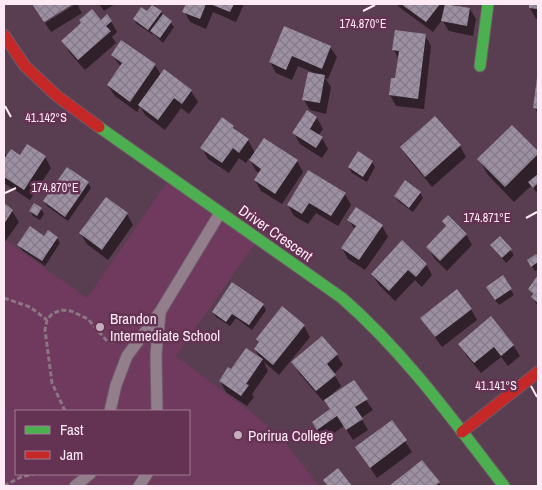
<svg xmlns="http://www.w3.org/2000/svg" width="542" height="490" viewBox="0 0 542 490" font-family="'Archivo Narrow',sans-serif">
<defs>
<pattern id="building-cross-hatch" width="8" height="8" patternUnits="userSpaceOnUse" patternTransform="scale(1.25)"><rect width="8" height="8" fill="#9c90a2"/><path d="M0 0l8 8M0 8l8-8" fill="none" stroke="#847a88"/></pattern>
</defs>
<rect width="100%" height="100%" fill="#593d50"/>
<path fill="#6f3a5d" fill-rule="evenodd" d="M 170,178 L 258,239 L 176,356 L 256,416 L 284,441 L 319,486 L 4,486 L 4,239 L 87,298 ZM 16,411 L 189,411 L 189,474 L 16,474 Z"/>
<path fill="#0007" d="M 76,4 L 77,4 L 82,13 L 51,32 L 45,23 Z
M 99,4 L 115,4 L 104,11 Z
M 187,4 L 244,4 L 236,22 L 213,12 L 206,29 L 190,22 L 184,11 Z
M 397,4 L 449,4 L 470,9 L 476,19 L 473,36 L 449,31 L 442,20 L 433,32 L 399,7 Z
M 530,4 L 538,4 L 538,19 L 536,19 L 530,8 Z
M 161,12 L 174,27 L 163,43 L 153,33 L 152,34 L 137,24 L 134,19 L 148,13 Z
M 101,21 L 111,21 L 117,32 L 112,37 L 116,43 L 85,70 L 69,52 L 63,41 Z
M 284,27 L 330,47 L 337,57 L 328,79 L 325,78 L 331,87 L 326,114 L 310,110 L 304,100 L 314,73 L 298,66 L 292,80 L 276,73 L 270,62 Z
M 425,35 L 431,46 L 424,109 L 396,106 L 390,95 L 396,79 L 399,60 L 394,50 Z
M 112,55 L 155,65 L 161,75 L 164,71 L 191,91 L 198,102 L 189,114 L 181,108 L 165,130 L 145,115 L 140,106 L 137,112 L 115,96 L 108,86 L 121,67 Z
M 538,78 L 538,114 L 535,108 Z
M 307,112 L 317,118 L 323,129 L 318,136 L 322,138 L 328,149 L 322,158 L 300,144 L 294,133 Z
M 435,118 L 460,146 L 466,157 L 432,187 L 408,158 L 401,148 Z
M 233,126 L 237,132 L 248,140 L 255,153 L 297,161 L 303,172 L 282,204 L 261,191 L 255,180 L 260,173 L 256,171 L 249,158 L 246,163 L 239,158 L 229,173 L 208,159 L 202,148 Z
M 512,126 L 538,153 L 538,191 L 536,192 L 532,185 L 514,202 L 488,175 L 479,159 Z
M 4,151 L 7,157 L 45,157 L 51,168 L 30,200 L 4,183 Z
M 358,153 L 372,162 L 375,167 L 367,182 L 352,173 L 349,168 Z
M 88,183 L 91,188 L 68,221 L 47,206 L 44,201 Z
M 420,193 L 423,198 L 413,212 L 398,201 L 395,196 Z
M 345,194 L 351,205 L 338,226 L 316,213 L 308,224 L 294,216 L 288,205 Z
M 4,205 L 12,211 L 19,222 L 4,243 Z
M 41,209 L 44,214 L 40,220 L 33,216 L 30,211 Z
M 127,214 L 133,225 L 108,260 L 87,244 L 80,233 Z
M 349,220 L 382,226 L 388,237 L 365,270 L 348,259 L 342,248 L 355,230 Z
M 443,222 L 466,234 L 472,245 L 447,271 L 434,258 L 428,247 L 446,227 Z
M 45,238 L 57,238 L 60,243 L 45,266 L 22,250 L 19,245 Z
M 500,238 L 514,255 L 506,263 L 491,245 Z
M 536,255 L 538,259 L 538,269 L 535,271 L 528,260 Z
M 426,264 L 432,275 L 422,287 L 415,280 L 395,301 L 379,285 L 372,274 Z
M 503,277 L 514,295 L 499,305 L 490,293 Z
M 538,278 L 538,307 L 529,289 Z
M 263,305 L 266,310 L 252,330 L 236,318 L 230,326 L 216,317 L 213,312 Z
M 471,309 L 477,320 L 442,347 L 421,318 Z
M 304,326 L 310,337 L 279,375 L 264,362 L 268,371 L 252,394 L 254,397 L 247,406 L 226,392 L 220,381 L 232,370 L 260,359 L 255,349 L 260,344 L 257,340 Z
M 460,344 L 513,345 L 520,356 L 508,366 L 501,357 L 481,373 L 466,355 Z
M 337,355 L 343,365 L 334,374 L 341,386 L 332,394 L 333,396 L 366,400 L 373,410 L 361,418 L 368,430 L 353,440 L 344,426 L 324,440 L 313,422 L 331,410 L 325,400 L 323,401 L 299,373 L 293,362 Z
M 392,421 L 412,452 L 377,478 L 357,448 Z
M 422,462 L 441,486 L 391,486 Z"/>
<path fill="url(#building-cross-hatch)" d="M 32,4 L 73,4 L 44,22 Z
M 186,4 L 206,4 L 200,19 L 182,12 Z
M 210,4 L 234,4 L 230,12 Z
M 401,4 L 440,4 L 426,22 Z
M 445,4 L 470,8 L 467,26 L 441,21 Z
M 529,4 L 538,4 L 538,9 L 529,8 Z
M 152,5 L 162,11 L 148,30 L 133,19 L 141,7 L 147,11 Z
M 92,9 L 101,20 L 107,14 L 112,21 L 106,26 L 111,31 L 78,60 L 61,41 L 81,23 L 79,20 Z
M 163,14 L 172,21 L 160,38 L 150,31 Z
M 284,26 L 331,46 L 322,69 L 292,56 L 286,70 L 269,62 Z
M 395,30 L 426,34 L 418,99 L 389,95 L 391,78 L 395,78 L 399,51 L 392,50 Z
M 121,40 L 156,64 L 130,102 L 107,85 L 122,63 L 111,55 Z
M 164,69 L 192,90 L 182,104 L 174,98 L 158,120 L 138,105 Z
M 308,72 L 325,75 L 320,103 L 302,100 Z
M 537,78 L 538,78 L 538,109 L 533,108 Z
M 307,110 L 317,117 L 310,129 L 323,137 L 316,148 L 292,133 Z
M 435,116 L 461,145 L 425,177 L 400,147 Z
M 222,117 L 234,126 L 233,128 L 249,139 L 239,153 L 233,148 L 222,163 L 200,148 Z
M 512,125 L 538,151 L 538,154 L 505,187 L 477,159 Z
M 264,138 L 298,160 L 275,194 L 254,180 L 261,169 L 249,160 Z
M 27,144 L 46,156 L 24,190 L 4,177 L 4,159 L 11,149 L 20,155 Z
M 358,151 L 373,161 L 363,177 L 348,167 Z
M 67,167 L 89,182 L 65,217 L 43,201 Z
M 308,170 L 346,193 L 331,216 L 309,203 L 302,214 L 287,205 Z
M 538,174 L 538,183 L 533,188 L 528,182 Z
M 405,180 L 421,192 L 409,208 L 394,196 Z
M 106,197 L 128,213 L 102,250 L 79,233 Z
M 4,203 L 13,210 L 4,224 Z
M 34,203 L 42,208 L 37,216 L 29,211 Z
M 356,207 L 383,225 L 359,260 L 341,248 L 356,226 L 347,220 Z
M 448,215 L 467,234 L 440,261 L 426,247 L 446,226 L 442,221 Z
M 30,226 L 44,236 L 48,230 L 58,237 L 42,261 L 17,245 Z
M 500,236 L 512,249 L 502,258 L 490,245 Z
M 402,240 L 427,264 L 416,277 L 408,270 L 389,291 L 371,274 Z
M 536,254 L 538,256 L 538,262 L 531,267 L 527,260 Z
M 503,275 L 512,289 L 495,300 L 486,287 Z
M 538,275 L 538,303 L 531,297 L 533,294 L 528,289 Z
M 232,282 L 264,304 L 249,325 L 232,314 L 226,322 L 212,312 Z
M 457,289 L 472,309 L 435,337 L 420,318 Z
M 282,306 L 305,325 L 273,365 L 254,349 L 259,342 L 256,339 Z
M 491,316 L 514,345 L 501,356 L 494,347 L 474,363 L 458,344 Z
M 322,336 L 338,354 L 327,364 L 336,375 L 316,391 L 291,362 Z
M 246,348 L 263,359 L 246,384 L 249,385 L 241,396 L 219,381 L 228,367 L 231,369 Z
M 354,380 L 368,399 L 355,407 L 363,419 L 346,430 L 337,416 L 317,430 L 312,422 L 330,409 L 324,400 Z
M 392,420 L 407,440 L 370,468 L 355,447 Z
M 422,460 L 440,482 L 435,486 L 389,486 Z
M 338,468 L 352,486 L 328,486 L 323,480 Z"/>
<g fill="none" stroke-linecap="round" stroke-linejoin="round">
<defs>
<path id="lane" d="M 110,411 L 116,385 L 127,356 L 160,312 L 220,213
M 157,411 L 156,354 L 160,314
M 75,486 L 90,474
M 139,486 L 147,474"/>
<path id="fast" d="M 480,66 L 488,4
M 99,127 L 342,298 C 405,353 453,420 504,486"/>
<path id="jam" d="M 4,35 L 25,66 L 57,96 L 99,127
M 462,432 L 538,372"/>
</defs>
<use href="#lane" stroke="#6f5a68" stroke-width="13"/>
<use href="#fast" stroke="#6f5a68" stroke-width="13"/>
<use href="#jam" stroke="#6f5a68" stroke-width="13"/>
<path stroke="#8a7783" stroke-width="3" stroke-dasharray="5 2.5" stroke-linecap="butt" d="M 4,298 L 30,307 L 47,320
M 65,411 L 52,383 L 45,330 L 47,320 L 52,314 L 61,310 L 71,311 L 88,319 L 107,341 L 117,343
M 4,486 L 21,477 L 34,474"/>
<use href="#lane" stroke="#937e8b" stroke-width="11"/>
<use href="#fast" stroke="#4caf50" stroke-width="11"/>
<use href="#jam" stroke="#c62828" stroke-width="11"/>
</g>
<path fill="none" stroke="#fdeaf5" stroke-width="2" d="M 363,11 L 375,5M 5,106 L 11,117M 5,193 L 16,188M 526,218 L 537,212M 531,386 L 537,397"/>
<g fill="#c4adbb" stroke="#643253" stroke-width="2">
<circle cx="100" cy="327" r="5"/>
<circle cx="238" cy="435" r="5"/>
</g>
<g text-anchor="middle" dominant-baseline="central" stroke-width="5" stroke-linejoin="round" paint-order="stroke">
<g font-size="15" fill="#fdeaf5" stroke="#643253">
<text transform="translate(276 233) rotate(35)">Driver Crescent</text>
</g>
<g font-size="15" fill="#fdeaf5" stroke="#643253" text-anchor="start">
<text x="110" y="318">Brandon<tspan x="110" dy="17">Intermediate School</tspan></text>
<text x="248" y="435">Porirua College</text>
</g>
</g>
<g font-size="12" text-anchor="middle" fill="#fdeaf5" stroke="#643253" stroke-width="5" stroke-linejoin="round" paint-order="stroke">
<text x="363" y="28">174.870°E</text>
<text x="46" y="122">41.142°S</text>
<text x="55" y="192">174.870°E</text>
<text x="487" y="222">174.871°E</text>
<text x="496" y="390">41.141°S</text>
</g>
<rect width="542" height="490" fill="none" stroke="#fdeaf5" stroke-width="10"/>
<rect x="15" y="410" width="175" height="65" fill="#643253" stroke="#a17c94"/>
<rect x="25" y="426" width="25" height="8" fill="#4caf50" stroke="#a17c94"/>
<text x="60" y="435" font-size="15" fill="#fdeaf5">Fast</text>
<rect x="25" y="451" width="25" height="8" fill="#c62828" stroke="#a17c94"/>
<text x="60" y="460" font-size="15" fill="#fdeaf5">Jam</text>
</svg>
